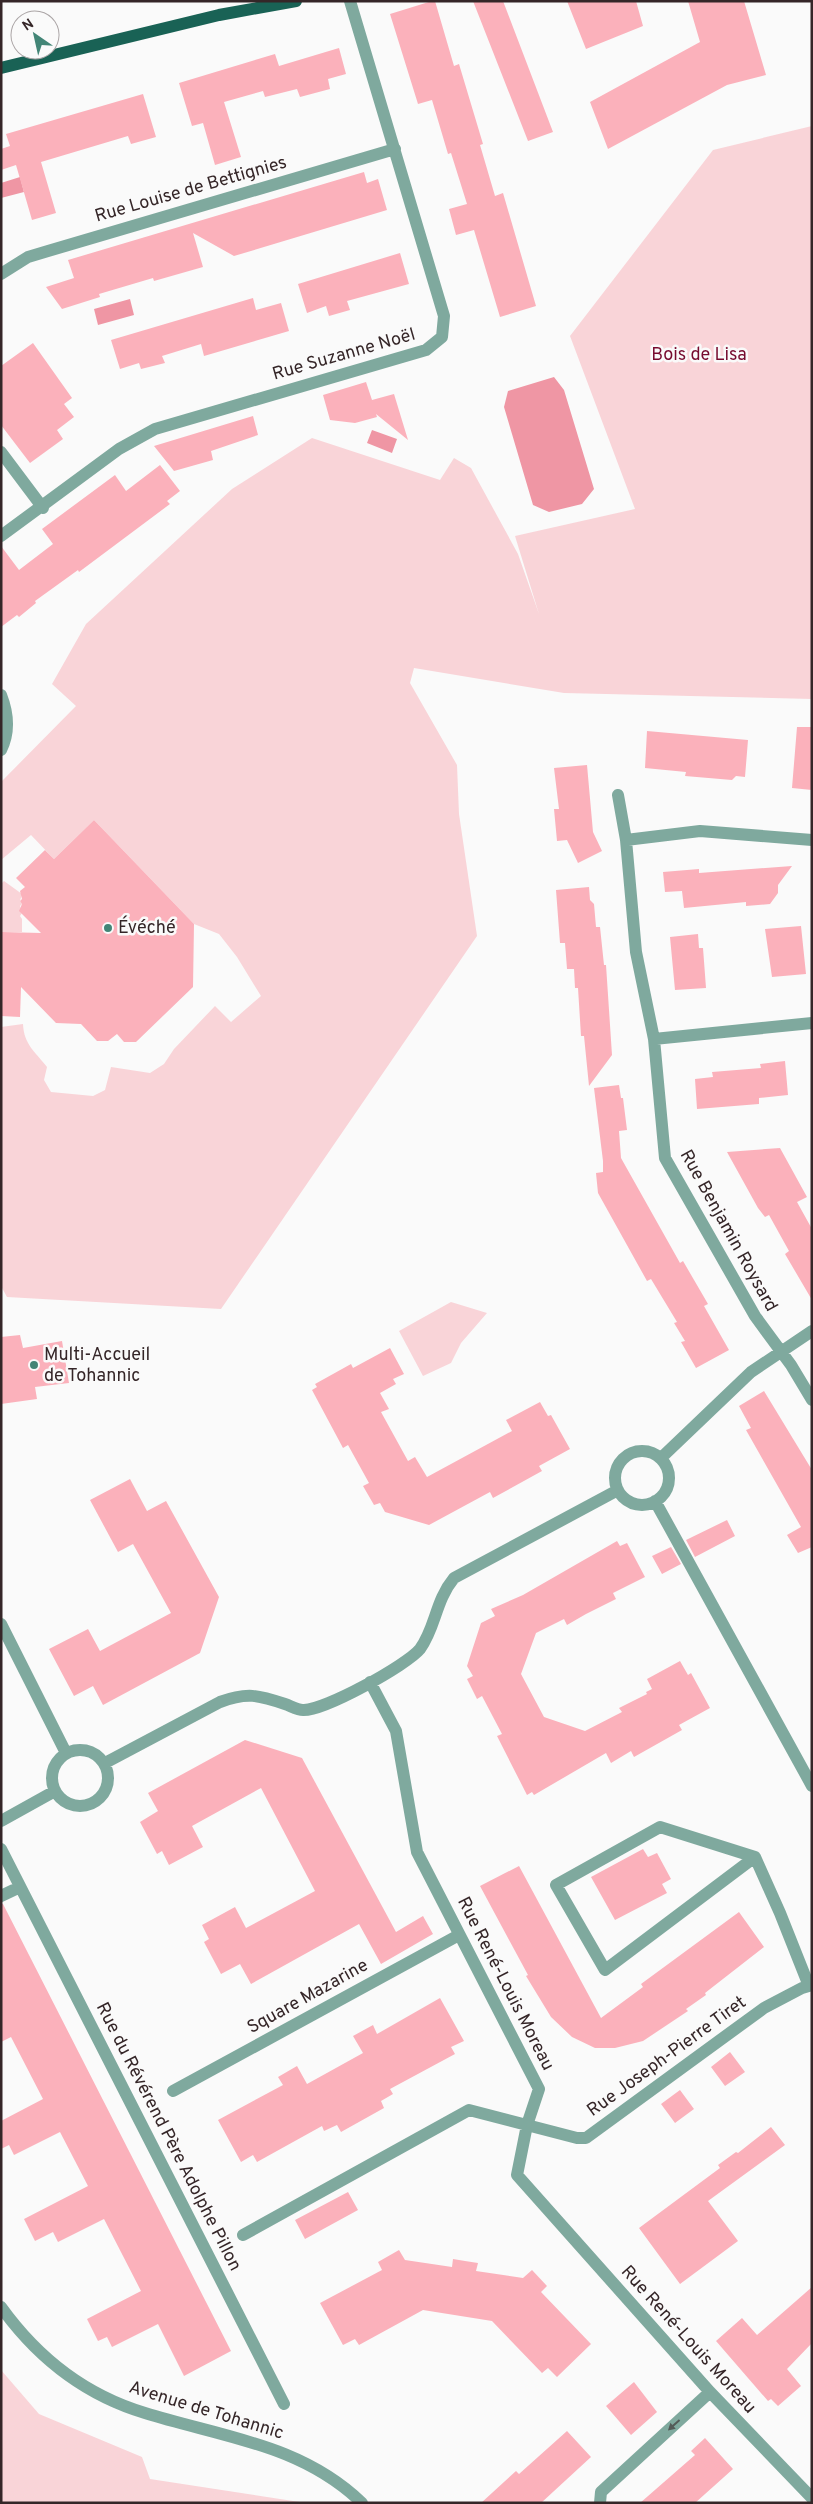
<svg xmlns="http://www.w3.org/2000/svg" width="813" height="2504" viewBox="0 0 813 2504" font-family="Overpass,sans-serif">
<rect width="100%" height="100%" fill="#fafafa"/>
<path fill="#f9d4d8" d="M 812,126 L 812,699 L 564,693 L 414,668 L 410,683 L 457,765 L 459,814 L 477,936 L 221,1309 L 7,1297 L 1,1286 L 1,1027 L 23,1024 C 24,1045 35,1051 47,1067 L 44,1080 L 51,1092 L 93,1096 L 105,1090 L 111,1067 L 150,1073 L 164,1064 L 174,1049 L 215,1006 L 231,1022 L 261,996 L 237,957 L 219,934 L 194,924 L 94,820 L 54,859 L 31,835 L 1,860 L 1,782 L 76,706 L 52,684 L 86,624 L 232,489 L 312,438 L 440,480 L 454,458 L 471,468 L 518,554 L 539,614 L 515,536 L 635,509 L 570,336 L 713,150 Z
M 4,881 L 22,894 L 20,901 L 22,904 L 20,906 L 22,913 L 20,916 L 22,919 L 22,932 L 2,932 L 1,950 L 1,884 Z
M 451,1302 L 487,1313 L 461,1343 L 451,1363 L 423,1376 L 399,1331 Z
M 1,2370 L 39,2414 L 142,2457 L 150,2479 L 306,2503 L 1,2503 Z"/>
<path fill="#ef96a4" d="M 20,177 L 24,192 L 1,198 L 1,183 Z
M 130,299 L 134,315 L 98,325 L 94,309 Z
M 554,377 L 564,390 L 594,489 L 582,504 L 549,512 L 533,505 L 504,407 L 508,391 Z
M 372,430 L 397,439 L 392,453 L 367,443 Z"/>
<path fill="#fbb1bb" d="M 432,1 L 435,1 L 454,66 L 459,64 L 483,144 L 480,145 L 495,196 L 503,193 L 536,306 L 500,317 L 474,230 L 456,235 L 449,209 L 467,204 L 451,153 L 448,154 L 432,100 L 418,104 L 390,14 Z
M 473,1 L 503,1 L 553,132 L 528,141 Z
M 567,1 L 636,1 L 643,26 L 586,49 Z
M 688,1 L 744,1 L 766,75 L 727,85 L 608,149 L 590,102 L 700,42 Z
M 339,48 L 346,74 L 328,79 L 330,89 L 300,97 L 297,89 L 265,97 L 263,91 L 224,102 L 241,157 L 215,165 L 203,123 L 192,126 L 179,83 L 275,54 L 279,66 Z
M 143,94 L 156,137 L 131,144 L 128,136 L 41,162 L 56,213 L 32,220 L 16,165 L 1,170 L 1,149 L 10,146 L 6,134 Z
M 364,172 L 367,183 L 378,179 L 387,210 L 234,256 L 193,233 L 203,267 L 154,281 L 153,278 L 99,294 L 100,297 L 62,309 L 46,287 L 74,278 L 68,260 Z
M 400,253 L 409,284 L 347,301 L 350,310 L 329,316 L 326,306 L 307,313 L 298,284 Z
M 253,298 L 256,310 L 281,303 L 289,331 L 204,356 L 201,344 L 162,356 L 165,363 L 141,369 L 139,363 L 120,369 L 111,340 Z
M 33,343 L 72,398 L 64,404 L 74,417 L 57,430 L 63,439 L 30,463 L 1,425 L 1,366 Z
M 366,382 L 372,400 L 394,394 L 408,440 L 376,414 L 377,417 L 355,423 L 330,420 L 323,395 Z
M 253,416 L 258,435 L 211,451 L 213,460 L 174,471 L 154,446 Z
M 160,465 L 180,491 L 167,501 L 170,504 L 79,572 L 78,570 L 35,601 L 36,603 L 19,617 L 17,615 L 1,627 L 1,546 L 19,570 L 53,544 L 42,529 L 115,475 L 126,491 Z
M 797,727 L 812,727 L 812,790 L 792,788 Z
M 647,731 L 748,740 L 745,777 L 736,776 L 732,780 L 685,776 L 686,772 L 645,768 Z
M 587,765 L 593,832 L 602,851 L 578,863 L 567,840 L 557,841 L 554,809 L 559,809 L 554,768 Z
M 94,820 L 194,924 L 193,987 L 136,1042 L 124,1042 L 117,1034 L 108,1041 L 97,1041 L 81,1024 L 56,1023 L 21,987 L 20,1017 L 1,1016 L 2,932 L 41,933 L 19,911 L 22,904 L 20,901 L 22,899 L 20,891 L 25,887 L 16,878 L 45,850 L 54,859 Z
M 792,866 L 778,885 L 778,893 L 770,904 L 746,906 L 746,902 L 684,908 L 682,891 L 665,892 L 663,872 L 699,869 L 699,873 Z
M 589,887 L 590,900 L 594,904 L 596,927 L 600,927 L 604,965 L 606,965 L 612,1055 L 589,1086 L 584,1036 L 581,1036 L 578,988 L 575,988 L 574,969 L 567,969 L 565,943 L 560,943 L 556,890 Z
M 801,926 L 806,974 L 772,977 L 765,929 Z
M 698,934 L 699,948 L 703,948 L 706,988 L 675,990 L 670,937 Z
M 785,1061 L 788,1095 L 759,1098 L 759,1104 L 697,1109 L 695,1079 L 713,1077 L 712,1072 L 761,1068 L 760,1064 Z
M 619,1085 L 621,1098 L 623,1098 L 627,1130 L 619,1131 L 621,1158 L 680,1263 L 683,1261 L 708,1304 L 704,1306 L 729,1350 L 696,1368 L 681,1342 L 685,1341 L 674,1323 L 677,1322 L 651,1279 L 647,1281 L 598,1193 L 596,1173 L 603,1172 L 603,1161 L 594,1088 Z
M 780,1148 L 807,1197 L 797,1202 L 812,1229 L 812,1300 L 785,1254 L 789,1251 L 769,1215 L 765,1217 L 758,1208 L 727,1152 Z
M 20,1335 L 23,1348 L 62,1341 L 69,1383 L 35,1387 L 37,1399 L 1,1404 L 1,1337 Z
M 390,1348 L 404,1374 L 393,1379 L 396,1384 L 380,1393 L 389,1409 L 381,1412 L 408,1461 L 415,1457 L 427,1477 L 512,1431 L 506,1420 L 540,1402 L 548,1416 L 551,1415 L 570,1449 L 539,1466 L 542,1471 L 493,1498 L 490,1492 L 429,1525 L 385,1512 L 380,1503 L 374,1505 L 363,1486 L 369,1483 L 348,1445 L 343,1448 L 312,1390 L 317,1387 L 315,1384 L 351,1364 L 353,1368 Z
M 764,1391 L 812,1470 L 812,1547 L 798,1553 L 787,1535 L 801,1527 L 746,1430 L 751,1428 L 739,1406 Z
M 130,1479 L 147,1511 L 166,1501 L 219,1597 L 200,1653 L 103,1705 L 93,1686 L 74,1696 L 49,1649 L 88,1629 L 100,1651 L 171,1613 L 133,1544 L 118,1552 L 90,1500 Z
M 727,1520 L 735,1536 L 695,1557 L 686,1540 Z
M 617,1541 L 620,1546 L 627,1543 L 645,1577 L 613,1593 L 616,1599 L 586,1614 L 567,1625 L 564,1619 L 536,1633 L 521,1674 L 544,1717 L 585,1731 L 622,1712 L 619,1708 L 647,1694 L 646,1692 L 652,1689 L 647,1679 L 680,1661 L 688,1675 L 691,1673 L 710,1708 L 679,1725 L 682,1730 L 634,1757 L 631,1751 L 611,1763 L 606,1753 L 534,1795 L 532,1792 L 527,1795 L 497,1736 L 502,1734 L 482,1696 L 477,1699 L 467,1679 L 473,1676 L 467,1666 L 481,1623 L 495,1616 L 491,1609 L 523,1595 Z
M 671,1547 L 681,1564 L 662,1574 L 652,1556 Z
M 245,1740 L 302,1758 L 396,1932 L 423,1916 L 433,1934 L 381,1964 L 359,1924 L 251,1984 L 240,1964 L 221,1974 L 204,1942 L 209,1939 L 202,1925 L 235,1907 L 246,1928 L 315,1891 L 261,1788 L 192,1826 L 203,1847 L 169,1865 L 162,1851 L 157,1854 L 140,1822 L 158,1811 L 148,1793 Z
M 643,1849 L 648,1857 L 657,1853 L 671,1879 L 662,1884 L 667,1893 L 615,1920 L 591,1877 Z
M 519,1866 L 601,2018 L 643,1987 L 641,1984 L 739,1912 L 764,1947 L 705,1993 L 706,1995 L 686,2009 L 688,2011 L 643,2041 L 615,2048 L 595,2048 L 572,2037 L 551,2017 L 526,1976 L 528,1975 L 480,1886 Z
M 1,1904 L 3,1904 L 231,2351 L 184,2376 L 158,2324 L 112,2347 L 107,2337 L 98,2341 L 87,2319 L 141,2291 L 104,2219 L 58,2242 L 53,2232 L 35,2241 L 24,2219 L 88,2186 L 60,2132 L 14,2155 L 9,2145 L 1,2149 L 1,2121 L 43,2099 L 11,2037 L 1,2042 Z
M 440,1998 L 464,2041 L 451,2047 L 455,2054 L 390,2089 L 393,2094 L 381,2101 L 384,2108 L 341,2132 L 337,2125 L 324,2131 L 322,2126 L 257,2162 L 253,2155 L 241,2162 L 218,2120 L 283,2085 L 278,2077 L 297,2066 L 307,2084 L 363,2053 L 353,2036 L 373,2025 L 377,2034 Z
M 730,2052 L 745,2072 L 725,2086 L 711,2067 Z
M 680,2090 L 694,2109 L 675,2123 L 661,2104 Z
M 771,2127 L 785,2145 L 708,2201 L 738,2241 L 680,2284 L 639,2228 L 720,2168 L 718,2165 L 736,2152 L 738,2153 Z
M 348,2192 L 358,2210 L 305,2239 L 295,2220 Z
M 399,2250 L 405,2260 L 452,2267 L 453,2259 L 465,2261 L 478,2263 L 476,2271 L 523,2278 L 532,2270 L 547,2286 L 541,2292 L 591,2344 L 557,2377 L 548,2368 L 542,2373 L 492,2321 L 423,2310 L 359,2345 L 355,2339 L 343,2345 L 320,2303 L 382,2270 L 378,2262 Z
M 812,2287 L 812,2343 L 787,2369 L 801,2386 L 778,2406 L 771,2399 L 768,2401 L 716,2341 L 742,2318 L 757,2335 Z
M 634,2382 L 657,2412 L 631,2435 L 606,2406 Z
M 567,2431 L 591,2457 L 541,2503 L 481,2503 L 516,2471 L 519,2474 Z
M 705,2438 L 733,2469 L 695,2503 L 640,2503 L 695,2455 L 691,2451 Z"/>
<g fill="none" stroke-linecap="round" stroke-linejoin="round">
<path stroke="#7fa99e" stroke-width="12" d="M 1,274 L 28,257 L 48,251 L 395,149
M 1,452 L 43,508
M 1,536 L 119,449 L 155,429 L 426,350 L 442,337 L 444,316 L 350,1
M 1,695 C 8,713 10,732 1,750
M 618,795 L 626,840
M 812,1023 L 654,1039 L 665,1158 L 755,1316 L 791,1365 L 812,1400
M 654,1039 L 636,952 L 626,840 L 700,831 L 812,840
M615 1478a27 27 0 1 1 54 0a27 27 0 1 1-54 0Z
M 661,1458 L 751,1372 L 812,1331
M 655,1501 L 812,1786
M 1,1624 L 66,1753
M 370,1682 L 396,1731 L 417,1852 L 539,2089 L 527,2125 L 517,2175 L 710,2392 L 812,2498
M52 1778a28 28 0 1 1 56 0a28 28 0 1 1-56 0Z
M 105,1763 L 220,1702 C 247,1692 258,1695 285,1704 C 291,1706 297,1710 303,1710 C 324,1711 407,1665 420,1649 C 436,1627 435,1601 454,1578 L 618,1490
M 1,1821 L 55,1791
M 1,1849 L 284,2404
M 755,1857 L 605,1970 L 556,1885 L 660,1827 L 755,1857 L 780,1913 L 809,1986
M 1,1896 L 20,1887
M 173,2091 L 459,1935
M 243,2235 L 469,2110 L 577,2138 L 586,2138 L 764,2008 L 802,1988 L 812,1985
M 1,2307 C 37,2357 85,2395 145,2413 C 222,2437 301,2444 362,2503
M 600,2503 L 601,2492 L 710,2392"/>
<path stroke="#196255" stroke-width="12" d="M 1,68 L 219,15 L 296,1"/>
</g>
<defs><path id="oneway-solid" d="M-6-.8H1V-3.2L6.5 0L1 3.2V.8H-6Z" transform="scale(1.25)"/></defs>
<use fill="#535a57" href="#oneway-solid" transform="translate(674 2425) rotate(138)"/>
<g fill="#428576" stroke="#fafafa" stroke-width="2">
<circle cx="108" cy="928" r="5"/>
<circle cx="34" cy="1365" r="5"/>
</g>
<g text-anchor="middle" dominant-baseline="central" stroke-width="5" stroke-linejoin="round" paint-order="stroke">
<g font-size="18" fill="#352628" stroke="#fafafa">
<text transform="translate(191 190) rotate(-16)">Rue Louise de Bettignies</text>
<text transform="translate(344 355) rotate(-16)">Rue Suzanne Noël</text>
<text transform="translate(728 1231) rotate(61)">Rue Benjamin Roysard</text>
<text transform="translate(505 1984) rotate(63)">Rue René-Louis Moreau</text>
<text transform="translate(308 1997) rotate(-29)">Square Mazarine</text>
<text transform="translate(667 2057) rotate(-36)">Rue Joseph-Pierre Tiret</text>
<text transform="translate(168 2137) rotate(63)">Rue du Révérend Père Adolphe Pillon</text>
<text transform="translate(688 2340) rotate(48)">Rue René-Louis Moreau</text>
<text transform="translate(206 2411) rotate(17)">Avenue de Tohannic</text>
</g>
<g font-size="18" fill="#760a2e" stroke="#fafafa">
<text x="699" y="355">Bois de Lisa</text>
</g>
<g font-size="18" fill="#352628" stroke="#fafafa" text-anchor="start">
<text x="118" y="928">Évéché</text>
<text x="44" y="1355">Multi-Accueil<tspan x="44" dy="21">de Tohannic</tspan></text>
</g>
</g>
<rect width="813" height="2504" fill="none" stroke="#352628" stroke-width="5"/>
<g transform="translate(35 35) rotate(326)"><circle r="24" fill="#fafafa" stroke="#aba5a6"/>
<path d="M0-4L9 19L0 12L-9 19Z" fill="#428576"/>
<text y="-8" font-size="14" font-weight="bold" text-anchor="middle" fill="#352628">N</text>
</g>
</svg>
